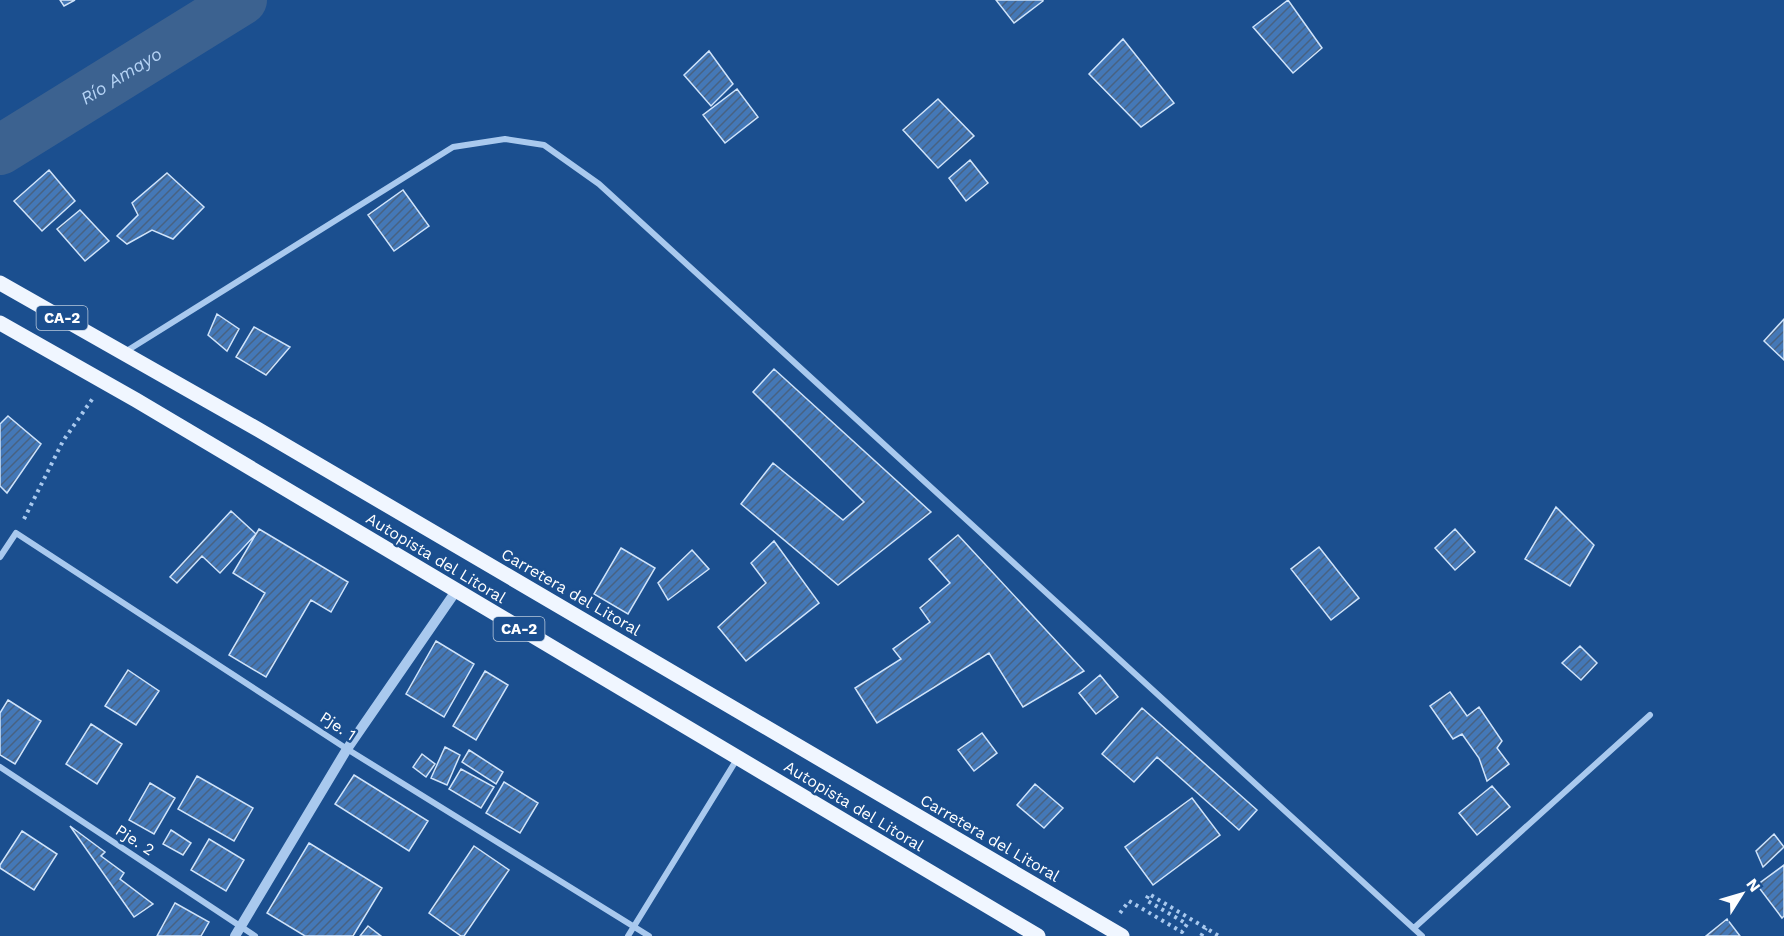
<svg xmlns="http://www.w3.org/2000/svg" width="1784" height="936" viewBox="0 0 1784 936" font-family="'Work Sans',sans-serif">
<defs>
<pattern id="building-hatch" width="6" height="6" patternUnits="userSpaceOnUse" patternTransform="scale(1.5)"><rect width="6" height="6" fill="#4478b7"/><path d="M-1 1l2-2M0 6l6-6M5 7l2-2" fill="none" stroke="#486282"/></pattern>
</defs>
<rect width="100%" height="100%" fill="#1b4f8f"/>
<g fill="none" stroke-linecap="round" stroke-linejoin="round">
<path stroke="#3c6290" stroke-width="50" id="s1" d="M 0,150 L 242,0"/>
</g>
<path fill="url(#building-hatch)" stroke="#cfe3fa" stroke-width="1.5" d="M 60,0 L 75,0 L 64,6 Z
M 996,0 L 1043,0 L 1043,1 L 1014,23 Z
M 1288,0 L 1322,48 L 1293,73 L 1253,27 Z
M 1123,39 L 1174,103 L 1141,127 L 1089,74 Z
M 709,51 L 733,84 L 711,106 L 684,75 Z
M 737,89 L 758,117 L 725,143 L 703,115 Z
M 938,99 L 974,136 L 938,168 L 903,130 Z
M 970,160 L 988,183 L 966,201 L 949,178 Z
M 49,170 L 75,201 L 42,231 L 14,201 Z
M 167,173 L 204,207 L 173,239 L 152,230 L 127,244 L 117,236 L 138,215 L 132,203 Z
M 403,190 L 429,226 L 394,251 L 368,215 Z
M 80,210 L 109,241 L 85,261 L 57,229 Z
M 217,314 L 239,329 L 227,351 L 208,335 Z
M 1784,319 L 1784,360 L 1764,341 Z
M 254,327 L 290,347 L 266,375 L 236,357 Z
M 774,369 L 931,512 L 838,585 L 741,504 L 773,463 L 843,520 L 864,502 L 753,392 Z
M 8,416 L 41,444 L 7,493 L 0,486 L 0,424 Z
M 1556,507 L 1594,545 L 1570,586 L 1525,559 Z
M 231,511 L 256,534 L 220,573 L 202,556 L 177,583 L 170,577 Z
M 259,529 L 348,582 L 331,612 L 311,600 L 266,677 L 229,655 L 265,593 L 233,573 Z
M 1455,529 L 1475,552 L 1455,570 L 1435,548 Z
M 958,535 L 1084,671 L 1023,707 L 989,653 L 877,723 L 855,688 L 901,659 L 893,649 L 930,622 L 920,608 L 950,583 L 929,559 Z
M 774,541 L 819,603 L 746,661 L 718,627 L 766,583 L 751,563 Z
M 1319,547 L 1359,598 L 1331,620 L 1291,569 Z
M 621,548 L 655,568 L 628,614 L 594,594 Z
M 692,550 L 709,569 L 668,600 L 658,583 Z
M 436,641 L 474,664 L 444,717 L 406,694 Z
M 1580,646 L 1597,663 L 1581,680 L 1562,663 Z
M 128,670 L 159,691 L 136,725 L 105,706 Z
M 485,671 L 508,685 L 476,740 L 453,726 Z
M 1100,675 L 1118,697 L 1096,714 L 1079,693 Z
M 1450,692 L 1467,716 L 1479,707 L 1502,741 L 1497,748 L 1509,764 L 1487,781 L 1479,758 L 1462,734 L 1453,739 L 1430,706 Z
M 8,700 L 41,721 L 15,764 L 0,755 L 0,713 Z
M 1142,708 L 1257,810 L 1239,830 L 1157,757 L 1134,782 L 1102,754 Z
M 91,724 L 122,744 L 97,784 L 66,764 Z
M 982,733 L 997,753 L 974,771 L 958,750 Z
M 445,747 L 460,755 L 447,785 L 431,778 Z
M 469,750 L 503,772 L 496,784 L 462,762 Z
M 422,754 L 435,764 L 426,777 L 413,767 Z
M 461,769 L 494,787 L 481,808 L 449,789 Z
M 354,775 L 428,821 L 409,851 L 335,804 Z
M 197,776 L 253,808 L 234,841 L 178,809 Z
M 504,782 L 538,803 L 520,833 L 486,813 Z
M 150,783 L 175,798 L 154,834 L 129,820 Z
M 1035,784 L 1063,808 L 1044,828 L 1017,805 Z
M 1492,786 L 1510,807 L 1477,835 L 1459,813 Z
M 1192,798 L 1220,835 L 1153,885 L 1125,847 Z
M 70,826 L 105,852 L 101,856 L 124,873 L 120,879 L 153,904 L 134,917 Z
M 171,830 L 191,843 L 183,855 L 163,844 Z
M 22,831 L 57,854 L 34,890 L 0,868 L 0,865 Z
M 1774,834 L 1784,847 L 1763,867 L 1756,851 Z
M 209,839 L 244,860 L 226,891 L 191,870 Z
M 309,843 L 382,888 L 353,936 L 305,936 L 267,913 Z
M 474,846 L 509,870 L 464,936 L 461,936 L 429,913 Z
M 1784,865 L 1784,916 L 1782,918 L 1757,885 Z
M 175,903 L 209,922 L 201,936 L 157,936 Z
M 1727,919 L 1740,936 L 1706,936 Z
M 368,926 L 381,936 L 360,936 Z"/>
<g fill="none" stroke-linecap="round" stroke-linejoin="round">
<path stroke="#a9c9ee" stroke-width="4" stroke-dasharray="3 4.5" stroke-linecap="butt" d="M 24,519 L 63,441 L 93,398
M 1120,913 L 1129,901 L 1182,932 L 1187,924 L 1146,900 L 1149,894 L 1219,936
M 1201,936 L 1206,928"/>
<path stroke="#a9c9ee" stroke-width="6" d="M 125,352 L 453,147 L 505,139 L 544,145 L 599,184 L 1422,936
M 0,557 L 16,533 L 347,749 L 649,936
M 0,767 L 255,936
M 1414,928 L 1650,715
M 628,936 L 737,759"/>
<path stroke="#a9c9ee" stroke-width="10" d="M 235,936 L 347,749 L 456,591"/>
<path stroke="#f0f6ff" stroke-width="15" d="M 0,283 L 259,430 L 1122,936
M 0,323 L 136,400 L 1038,936"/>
</g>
<g text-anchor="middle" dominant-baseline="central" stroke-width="5" stroke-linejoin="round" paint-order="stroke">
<g fill="#1b4f8f" stroke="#bbcadd" stroke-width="1.5">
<rect x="36.5" y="306" width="51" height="24" rx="4.5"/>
<rect x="493.5" y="617" width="51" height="24" rx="4.5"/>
</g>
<g font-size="15" font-weight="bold" fill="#fff">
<text x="62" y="318">CA-2</text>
<text x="519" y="629">CA-2</text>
</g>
<g font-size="16" fill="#fff" stroke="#1b4f8f">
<text transform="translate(436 558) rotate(31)">Autopista del Litoral</text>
<text transform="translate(571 592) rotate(30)">Carretera del Litoral</text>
<text transform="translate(338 726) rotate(33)">Pje. 1</text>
<text transform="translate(854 806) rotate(31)">Autopista del Litoral</text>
<text transform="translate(990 838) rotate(30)">Carretera del Litoral</text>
<text transform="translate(135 840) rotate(33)">Pje. 2</text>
</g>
<g font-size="18" font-style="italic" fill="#b5d3f5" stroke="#1b4f8f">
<text stroke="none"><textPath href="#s1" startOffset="142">Río Amayo</textPath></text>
</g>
</g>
<g transform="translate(1742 894) rotate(53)" stroke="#1b4f8f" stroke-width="4.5" paint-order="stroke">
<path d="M0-4.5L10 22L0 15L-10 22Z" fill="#ffffff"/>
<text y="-9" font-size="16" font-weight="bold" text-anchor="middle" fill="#ffffff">N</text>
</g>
</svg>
